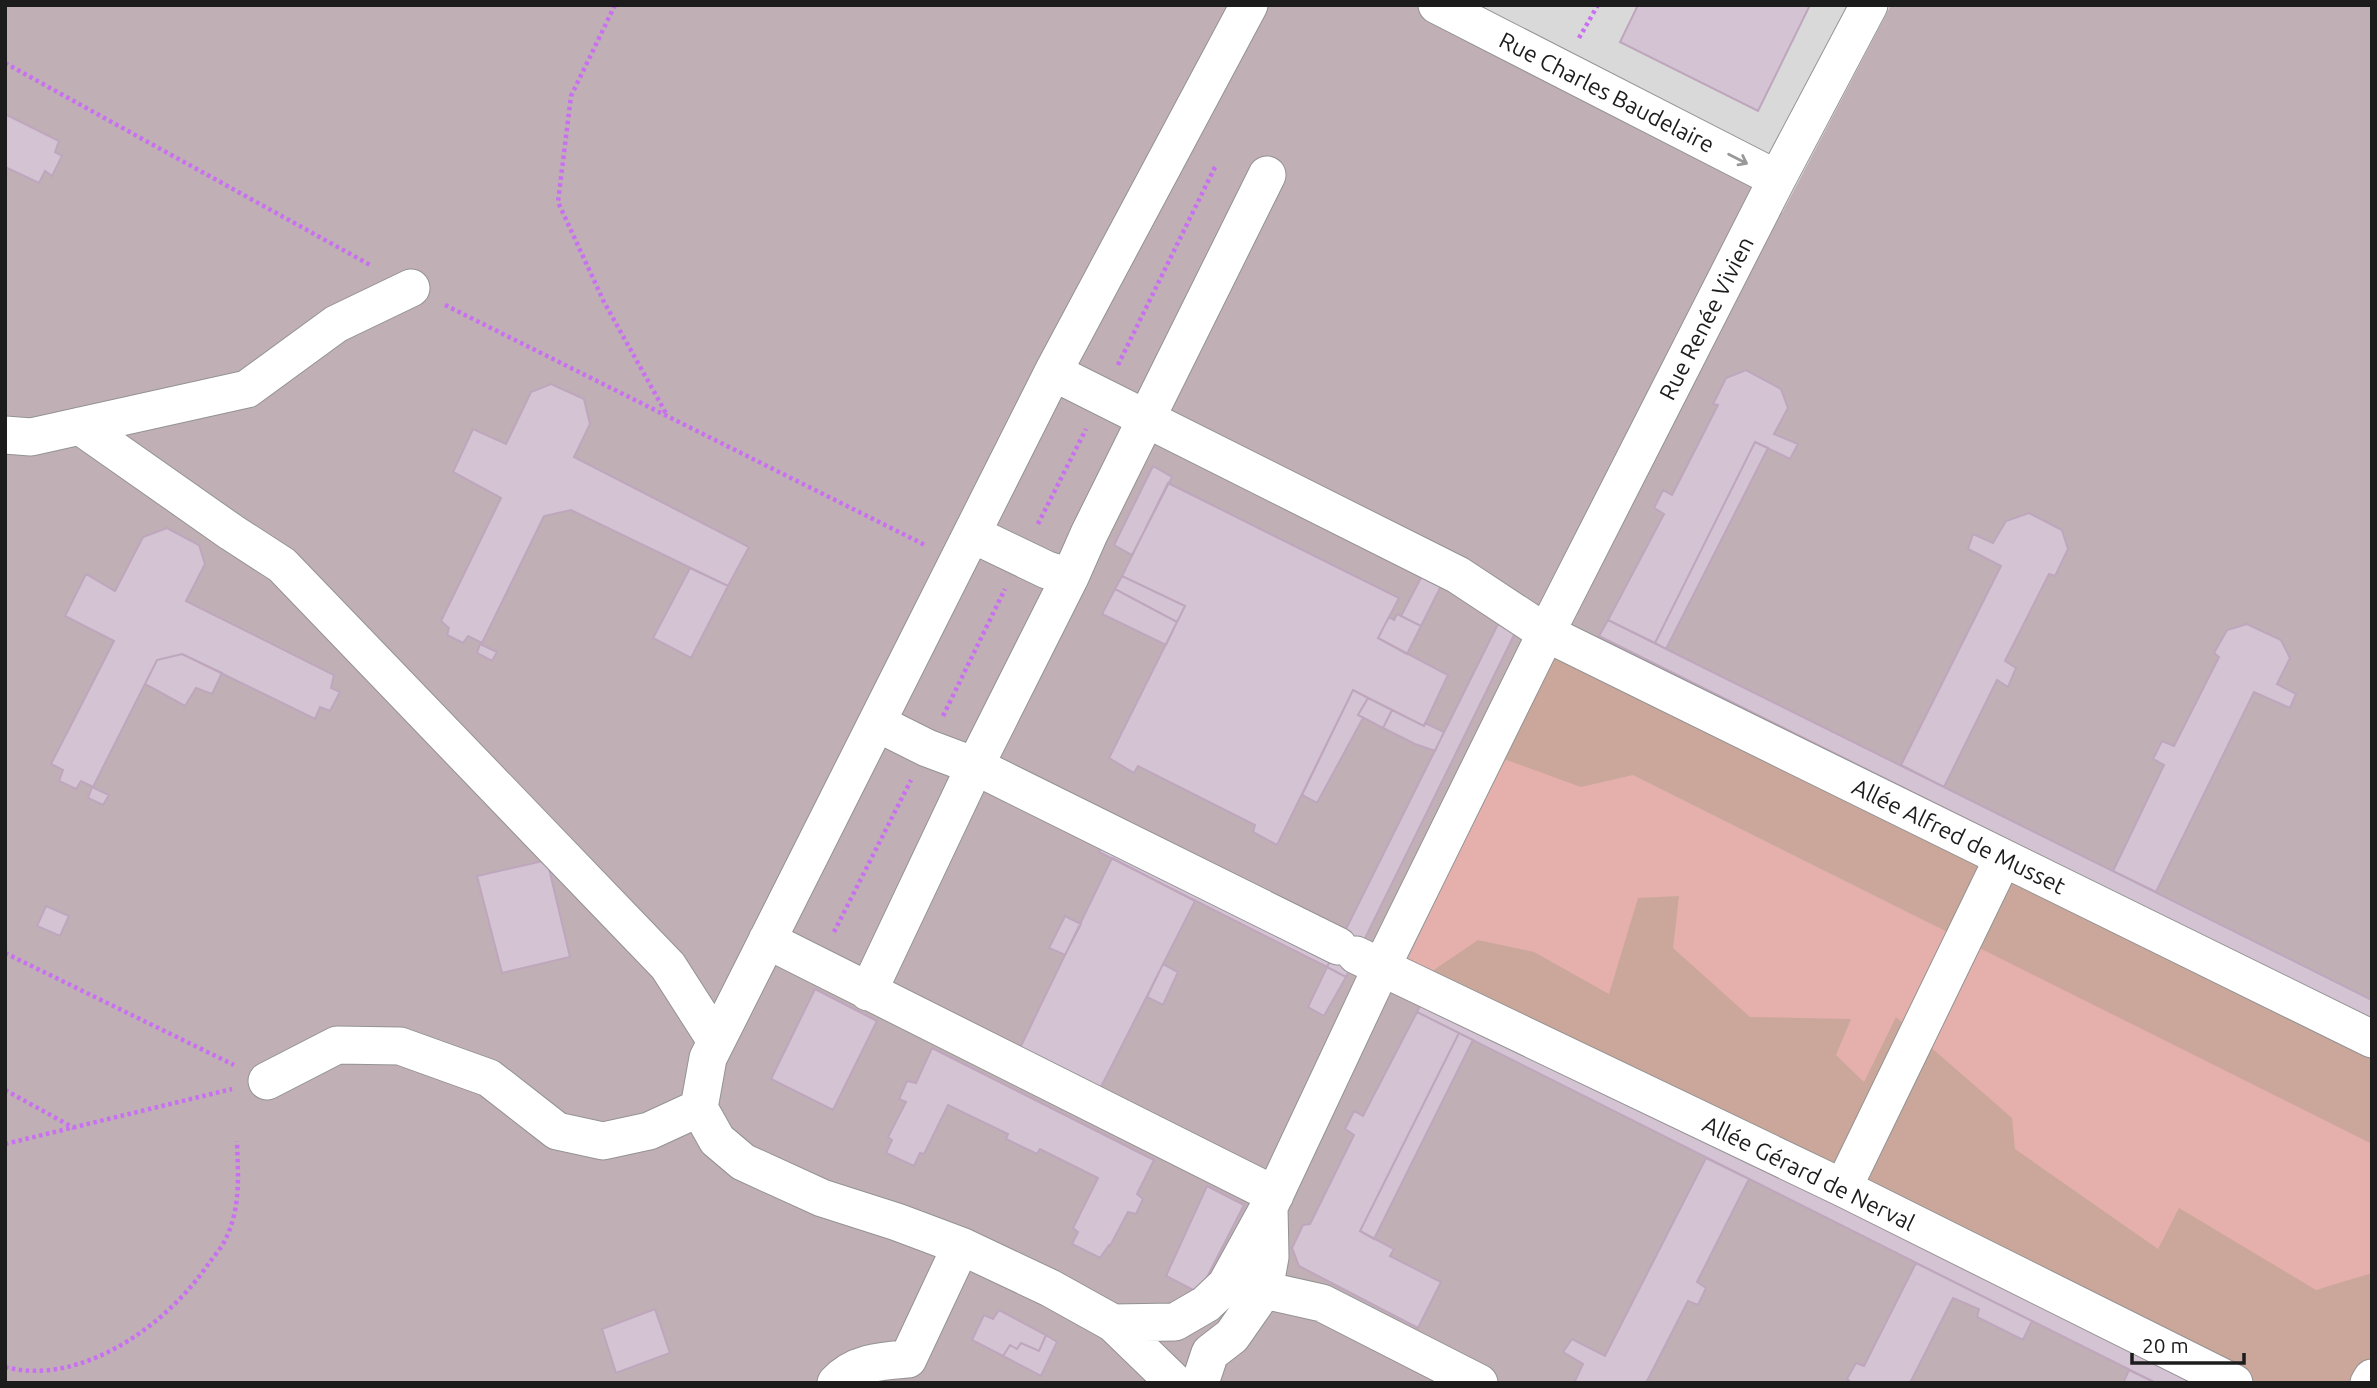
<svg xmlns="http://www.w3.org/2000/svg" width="2377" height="1388" viewBox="0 0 2377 1388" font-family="Ubuntu,sans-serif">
<rect width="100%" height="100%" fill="#ede2ea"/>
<path fill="#dad9da" d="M 1437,5 L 1891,5 L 1782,213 L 1748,169 Z"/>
<path fill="#c1afb6" d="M 5,5 L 1437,5 L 1748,169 L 1782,213 L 1891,5 L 2372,5 L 2372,1383 L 5,1383 Z"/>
<path fill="#e5b0ab" d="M 1556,644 L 2372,1055 L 2372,1383 L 1403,970 Z"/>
<path fill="#caa79a" d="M 1556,644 L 2372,1055 L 2372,1144 L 1633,775 L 1581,787 L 1501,758 Z
M 1679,896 L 1673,948 L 1750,1017 L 1851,1019 L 1836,1055 L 1864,1082 L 1896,1017 L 2012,1118 L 2015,1149 L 2158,1249 L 2179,1208 L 2316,1290 L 2372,1273 L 2372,1383 L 2251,1383 L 1425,976 L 1478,940 L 1534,952 L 1609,994 L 1638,898 Z"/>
<path fill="#d3c3d3" stroke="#bea6bd" stroke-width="2" d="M 1638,5 L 1810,5 L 1758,111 L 1620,42 Z
M 5,114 L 59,141 L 55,152 L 62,156 L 52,176 L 45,171 L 39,183 L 5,167 Z
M 1746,370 L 1781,389 L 1788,408 L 1774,434 L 1798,444 L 1790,459 L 1755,442 L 1655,643 L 1608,620 L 1664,514 L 1654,508 L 1663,490 L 1672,495 L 1718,405 L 1713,404 L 1726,378 Z
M 551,384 L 584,399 L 590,424 L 574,457 L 749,547 L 728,586 L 571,510 L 544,516 L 482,643 L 468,636 L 463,643 L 447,635 L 449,628 L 441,621 L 501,498 L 453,472 L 473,429 L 506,444 L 531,392 Z
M 1755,442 L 1768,448 L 1666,649 L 1655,643 Z
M 1153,466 L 1172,477 L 1132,555 L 1114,545 Z
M 1168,483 L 1399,598 L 1378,638 L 1448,675 L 1424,726 L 1353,690 L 1277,845 L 1253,832 L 1255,825 L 1138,766 L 1134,773 L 1109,758 L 1185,606 L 1122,576 Z
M 2029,513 L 2062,530 L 2068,549 L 2055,576 L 2049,574 L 2005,661 L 2016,668 L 2008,687 L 1997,680 L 1944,787 L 1901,765 L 2001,566 L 1968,549 L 1973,534 L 1993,543 L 2006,521 Z
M 167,528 L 199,545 L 205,564 L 186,601 L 334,675 L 331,688 L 340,692 L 330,711 L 320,707 L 315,719 L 182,654 L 157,660 L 93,787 L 81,781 L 76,789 L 59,781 L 63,770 L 51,764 L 114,641 L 65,616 L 86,574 L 115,591 L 143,537 Z
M 690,568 L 728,586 L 691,658 L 653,638 Z
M 1424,572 L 1443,582 L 1421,626 L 1401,616 Z
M 1122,576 L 1185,606 L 1177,622 L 1115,589 Z
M 1115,589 L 1177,622 L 1166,645 L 1102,614 Z
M 1397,614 L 1421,626 L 1407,654 L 1378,638 L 1389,617 L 1394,620 Z
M 1608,620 L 2372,1000 L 2372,1021 L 1599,636 Z
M 1498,624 L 1515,633 L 1346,977 L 1327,967 Z
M 2247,624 L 2281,640 L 2290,658 L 2277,684 L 2296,694 L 2290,708 L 2254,692 L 2156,892 L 2113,871 L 2164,765 L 2153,759 L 2162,741 L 2174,746 L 2219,657 L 2214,653 L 2227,630 Z
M 480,644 L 497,652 L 492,661 L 477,653 Z
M 182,654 L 222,673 L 212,694 L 196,688 L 185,706 L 145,684 L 157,660 Z
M 1353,690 L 1368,698 L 1358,715 L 1363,718 L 1317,803 L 1302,795 Z
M 1368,698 L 1392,710 L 1383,728 L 1358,715 Z
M 1392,710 L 1424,726 L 1425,723 L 1444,732 L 1435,751 L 1415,744 L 1383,728 Z
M 92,787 L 109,795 L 103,805 L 88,798 Z
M 1105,841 L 1333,955 L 1327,967 L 1099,852 Z
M 1112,858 L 1195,901 L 1099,1091 L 1018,1052 Z
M 547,860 L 570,957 L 502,973 L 477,876 Z
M 46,906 L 69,916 L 60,936 L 37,926 Z
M 1065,916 L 1081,924 L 1065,955 L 1049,948 Z
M 1163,964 L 1178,972 L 1163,1005 L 1147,997 Z
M 1327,967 L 1346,977 L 1324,1016 L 1308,1007 Z
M 815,989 L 877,1021 L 833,1110 L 771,1079 Z
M 1424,997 L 2199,1383 L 2156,1383 L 2032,1321 L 1417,1012 Z
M 1417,1012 L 1459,1033 L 1360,1231 L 1394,1249 L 1390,1256 L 1441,1282 L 1418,1328 L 1299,1266 L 1292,1248 L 1303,1225 L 1310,1224 L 1354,1135 L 1345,1129 L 1354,1111 L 1363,1116 Z
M 1459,1033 L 1473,1040 L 1374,1239 L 1360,1231 Z
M 932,1048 L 1154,1160 L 1137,1194 L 1143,1199 L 1136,1214 L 1128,1212 L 1110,1246 L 1109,1245 L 1100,1258 L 1072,1244 L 1078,1232 L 1073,1228 L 1098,1178 L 1040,1149 L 1037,1154 L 1006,1139 L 1008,1134 L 948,1105 L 924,1154 L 920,1153 L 914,1166 L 886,1153 L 892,1140 L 888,1137 L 906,1102 L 899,1099 L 907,1081 L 916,1083 Z
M 1706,1158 L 1749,1179 L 1697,1282 L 1706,1288 L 1698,1305 L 1688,1301 L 1646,1383 L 1574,1383 L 1583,1364 L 1563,1352 L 1572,1339 L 1605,1356 Z
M 1207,1186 L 1244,1205 L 1199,1293 L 1166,1276 Z
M 1916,1263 L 2032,1321 L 2023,1340 L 1977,1317 L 1979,1309 L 1953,1298 L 1910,1383 L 1852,1383 L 1847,1379 L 1856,1363 L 1864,1366 Z
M 655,1309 L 670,1353 L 616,1373 L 602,1329 Z
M 999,1310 L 1046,1335 L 1039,1351 L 1021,1343 L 1017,1349 L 1010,1345 L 1003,1356 L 972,1340 L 984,1315 L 993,1319 Z
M 1046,1335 L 1057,1342 L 1041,1376 L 1003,1356 L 1010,1345 L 1017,1349 L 1021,1343 L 1039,1351 Z
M 2129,1370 L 2156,1383 L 2123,1383 Z"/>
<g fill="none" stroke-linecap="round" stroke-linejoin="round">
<defs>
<path id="minor" d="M 1437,5 L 1777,179
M 1869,5 L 1777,179 L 1546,633 L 2372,1039
M 1053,372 L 1458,575 L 1546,633 L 1385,960 L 1269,1207 L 1226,1285 L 1206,1304 L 1175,1322 L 1113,1323
M 80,426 L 231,532 L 282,565 L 668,966 L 716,1041
M 5,435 L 31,437 L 247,389 L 336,324 L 411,288
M 972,534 L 1047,570 L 1070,577
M 877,723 L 927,748 L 975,766 L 1338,946
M 767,940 L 1275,1195
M 1356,955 L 1843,1188 L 2234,1383
M 868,992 L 975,766 L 1070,577 L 1089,534 L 1267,175
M 267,1081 L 337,1045 L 400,1046 L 489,1078 L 557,1131 L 603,1141 L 649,1131 L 699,1108
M 1843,1188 L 2003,858
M 1264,1290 L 1322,1303 L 1479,1383
M 908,1359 L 961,1246
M 836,1383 C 855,1362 882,1361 908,1359
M 1175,1383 L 1113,1323 L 1050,1288 L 961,1246 L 897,1222 L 822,1198 L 743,1162 L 717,1140 L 699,1108 L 708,1058 L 1053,372 L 1249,5
M 1200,1383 L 1210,1353 L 1232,1336 L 1264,1290 L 1270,1257 L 1269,1207
M 2369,1383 L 2372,1378"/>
</defs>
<use href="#minor" stroke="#939393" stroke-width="39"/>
<path stroke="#c870f1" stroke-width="4.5" stroke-dasharray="3.5 3.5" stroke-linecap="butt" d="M 615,5 L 571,96 L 558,202 L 604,302 L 667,415
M 1579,38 L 1598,5
M 5,63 L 372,266
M 445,305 L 925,545
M 1118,365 L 1216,165
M 1038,524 L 1086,429
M 943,716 L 1005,589
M 834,932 L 911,780
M 5,953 L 234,1065
M 5,1090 L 74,1128
M 5,1144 L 232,1089
M 5,1367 C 82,1387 168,1324 209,1263 C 215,1255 223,1246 227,1236 C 241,1205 238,1174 237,1141"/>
<use href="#minor" stroke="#fff" stroke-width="37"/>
</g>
<defs><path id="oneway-shaft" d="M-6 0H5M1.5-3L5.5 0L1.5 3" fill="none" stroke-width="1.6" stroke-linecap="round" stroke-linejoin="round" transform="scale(1.75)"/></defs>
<use stroke="#999" href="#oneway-shaft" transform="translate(1738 159) rotate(27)"/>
<g text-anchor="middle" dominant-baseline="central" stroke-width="5" stroke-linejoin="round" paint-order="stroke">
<g font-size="23" fill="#1c1c1c" stroke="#fff">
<text transform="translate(1607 92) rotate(27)">Rue Charles Baudelaire</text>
<text transform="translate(1706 318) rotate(-63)">Rue Renée Vivien</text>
<text transform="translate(1959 836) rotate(26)">Allée Alfred de Musset</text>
<text transform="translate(1809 1173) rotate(26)">Allée Gérard de Nerval</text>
</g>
</g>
<rect width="2377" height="1388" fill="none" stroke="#1c1c1c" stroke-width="14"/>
<path d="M2132 1353v10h112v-10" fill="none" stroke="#1c1c1c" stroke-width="3.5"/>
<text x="2142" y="1353" font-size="21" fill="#1c1c1c" stroke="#ffffff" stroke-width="5" paint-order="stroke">20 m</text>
</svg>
